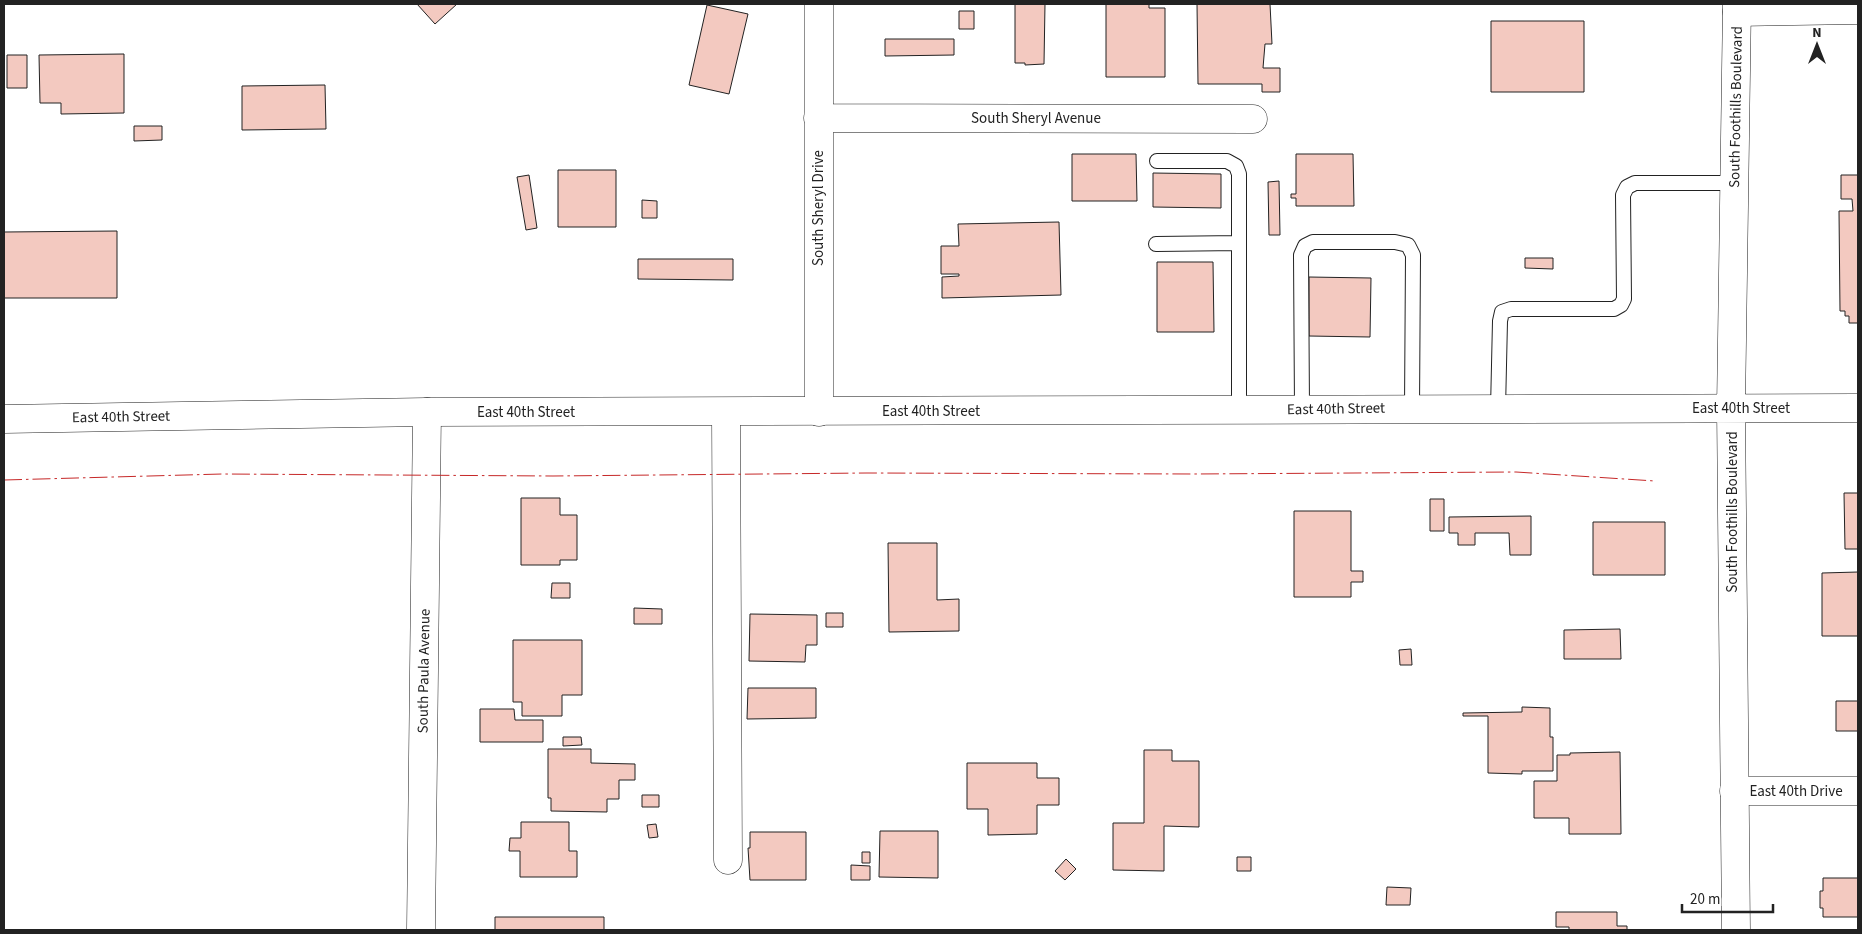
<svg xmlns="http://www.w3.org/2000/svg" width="1862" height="934" viewBox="0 0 1862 934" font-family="'Source Sans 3',sans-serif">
<rect width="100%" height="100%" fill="#fff"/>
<path fill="#f3c9c0" stroke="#222" d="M 417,4 L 457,4 L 435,24 Z
M 1015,4 L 1045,4 L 1044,64 L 1025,65 L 1025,63 L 1015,63 Z
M 1106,4 L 1149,4 L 1149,8 L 1165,8 L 1165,77 L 1106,77 Z
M 1197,4 L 1270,4 L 1272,44 L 1265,44 L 1263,68 L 1280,68 L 1280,92 L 1262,92 L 1262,84 L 1198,84 Z
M 707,5 L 748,14 L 729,94 L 689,85 Z
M 959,11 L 974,11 L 974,29 L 959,29 Z
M 1491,21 L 1584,21 L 1584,92 L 1491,92 Z
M 885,39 L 954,39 L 954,55 L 885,56 Z
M 124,54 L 124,113 L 61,114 L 61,103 L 40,103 L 39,55 Z
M 7,55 L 27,55 L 27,88 L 7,88 Z
M 325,85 L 326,129 L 242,130 L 242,86 Z
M 134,126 L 162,126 L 162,140 L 134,141 Z
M 1072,154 L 1136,154 L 1137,201 L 1072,201 Z
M 1296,154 L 1353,154 L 1354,206 L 1296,206 L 1296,198 L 1291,198 L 1291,194 L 1296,194 Z
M 558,170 L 616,170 L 616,227 L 558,227 Z
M 1153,173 L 1221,174 L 1221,208 L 1153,207 Z
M 529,175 L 537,228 L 526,230 L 517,177 Z
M 1841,175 L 1858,175 L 1858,323 L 1849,323 L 1849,316 L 1845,316 L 1845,311 L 1840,311 L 1839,211 L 1853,211 L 1852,199 L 1841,199 Z
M 1279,181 L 1280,235 L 1269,235 L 1268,182 Z
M 642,200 L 657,201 L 657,218 L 642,218 Z
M 1059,222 L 1061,295 L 942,298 L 942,277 L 959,276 L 959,274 L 941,274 L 941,246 L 959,246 L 958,224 Z
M 117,231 L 117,298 L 4,298 L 4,232 Z
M 1525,258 L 1553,258 L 1553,269 L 1525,268 Z
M 638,259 L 733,259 L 733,280 L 638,279 Z
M 1157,262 L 1213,262 L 1214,332 L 1157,332 Z
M 1309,277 L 1371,278 L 1370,337 L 1309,336 Z
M 1844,493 L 1858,493 L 1858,549 L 1845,549 Z
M 521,498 L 560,498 L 560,515 L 577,515 L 577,560 L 560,560 L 560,565 L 521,565 Z
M 1430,499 L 1444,499 L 1444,531 L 1430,531 Z
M 1294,511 L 1351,511 L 1351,571 L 1363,571 L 1363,582 L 1351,582 L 1351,597 L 1294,597 Z
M 1531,516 L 1531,555 L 1510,555 L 1509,533 L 1475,533 L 1475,545 L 1458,545 L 1458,533 L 1449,533 L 1449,517 Z
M 1593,522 L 1665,522 L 1665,575 L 1593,575 Z
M 888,543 L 937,543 L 937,600 L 959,599 L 959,631 L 889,632 Z
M 1858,572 L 1858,636 L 1822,636 L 1822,573 Z
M 552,583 L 570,583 L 570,598 L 551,598 Z
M 634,608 L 662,609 L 662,624 L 634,624 Z
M 826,613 L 843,613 L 843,627 L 826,627 Z
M 750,614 L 817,615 L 817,645 L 806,645 L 805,662 L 749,661 Z
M 1620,629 L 1621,659 L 1564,659 L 1564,630 Z
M 513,640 L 582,640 L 582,695 L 562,695 L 562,716 L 522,716 L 522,702 L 513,702 Z
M 1411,649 L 1412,665 L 1400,665 L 1399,650 Z
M 748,688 L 816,688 L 816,718 L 747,719 Z
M 1836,701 L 1858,701 L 1858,731 L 1836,731 Z
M 1522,707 L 1550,708 L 1550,737 L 1553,737 L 1553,771 L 1522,771 L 1522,774 L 1488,773 L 1488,716 L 1463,716 L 1463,713 L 1522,712 Z
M 480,709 L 514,709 L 515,720 L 543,720 L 543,742 L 480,742 Z
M 563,737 L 581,737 L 582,745 L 563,746 Z
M 548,749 L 591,749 L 591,763 L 635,764 L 635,780 L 619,780 L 619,799 L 607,799 L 607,812 L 551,811 L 551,798 L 548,798 Z
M 1144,750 L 1172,750 L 1172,761 L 1199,761 L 1199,827 L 1164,826 L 1164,871 L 1113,870 L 1113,823 L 1144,823 Z
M 1620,752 L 1621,834 L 1569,834 L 1569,818 L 1534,818 L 1534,781 L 1557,781 L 1557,755 L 1570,755 L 1570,753 Z
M 967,763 L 1037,763 L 1037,778 L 1059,778 L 1059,805 L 1037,805 L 1037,834 L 988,835 L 988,809 L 967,809 Z
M 642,795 L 659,795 L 659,807 L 642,807 Z
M 521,822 L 569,822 L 569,851 L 577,851 L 577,877 L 520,877 L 520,851 L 509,851 L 510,838 L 521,838 Z
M 656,824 L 658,837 L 649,838 L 647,825 Z
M 880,831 L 938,831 L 938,878 L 879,877 Z
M 750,832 L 806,832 L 806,880 L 750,880 L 748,848 L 750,848 Z
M 862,852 L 870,852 L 870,863 L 862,863 Z
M 1237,857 L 1251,857 L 1251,871 L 1237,871 Z
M 1066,859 L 1076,869 L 1065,880 L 1055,871 Z
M 851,865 L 870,866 L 870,880 L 851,880 Z
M 1823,878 L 1858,878 L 1858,917 L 1823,917 L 1823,908 L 1820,908 L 1820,891 L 1823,891 Z
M 1387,887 L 1411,888 L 1410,905 L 1386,905 Z
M 1556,912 L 1617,912 L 1617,926 L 1627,926 L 1627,930 L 1569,930 L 1569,927 L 1556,927 Z
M 495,917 L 604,917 L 604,930 L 495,930 Z"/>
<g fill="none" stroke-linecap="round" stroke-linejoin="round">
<defs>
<path id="lane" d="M 1157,161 L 1227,161 L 1236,166 L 1239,174 L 1239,410
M 1156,244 L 1239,243
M 1302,409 L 1301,255 L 1305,246 L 1313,242 L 1395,242 L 1408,245 L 1413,255 L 1412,408
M 1498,409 L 1500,321 L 1502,312 L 1511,309 L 1614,309 L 1621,305 L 1624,299 L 1623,195 L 1627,187 L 1635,183 L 1735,183"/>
<path id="street" d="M 819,4 L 819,412
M 1737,12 L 1858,10
M 818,118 L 1253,119
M 726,412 L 728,860
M 1734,791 L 1858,791
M 421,930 L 427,412"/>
<path id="secondary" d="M 4,419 L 427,412 L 1858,408
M 1736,930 L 1731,408 L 1737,4"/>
</defs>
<use href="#lane" stroke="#222" stroke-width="16"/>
<use href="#street" stroke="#222" stroke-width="29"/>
<use href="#secondary" stroke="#222" stroke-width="29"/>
<use href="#lane" stroke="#fff" stroke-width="14"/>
<use href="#street" stroke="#fff" stroke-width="28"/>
<use href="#secondary" stroke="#fff" stroke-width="28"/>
<path stroke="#c62828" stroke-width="1" stroke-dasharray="18 4 2.5 4" stroke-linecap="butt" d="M 4,480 L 222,474 L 553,476 L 867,473 L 1194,474 L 1516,472 L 1655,481"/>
</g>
<g text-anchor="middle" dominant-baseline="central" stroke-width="4" stroke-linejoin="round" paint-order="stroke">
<g font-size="15" fill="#222" stroke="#fff">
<text transform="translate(1736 107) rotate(-89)">South Foothills Boulevard</text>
<text x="1036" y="118">South Sheryl Avenue</text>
<text transform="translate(818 208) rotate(-90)">South Sheryl Drive</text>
<text x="1741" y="408">East 40th Street</text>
<text transform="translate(1336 409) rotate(-1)">East 40th Street</text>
<text x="931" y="411">East 40th Street</text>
<text x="526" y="412">East 40th Street</text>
<text transform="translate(121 417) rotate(-1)">East 40th Street</text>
<text transform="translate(1732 512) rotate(-90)">South Foothills Boulevard</text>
<text transform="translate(424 671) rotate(-89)">South Paula Avenue</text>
<text x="1796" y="791">East 40th Drive</text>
</g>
</g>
<rect width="1862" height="934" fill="none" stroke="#222222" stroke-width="10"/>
<g transform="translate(1817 45)" stroke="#ffffff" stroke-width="4" paint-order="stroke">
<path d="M0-4L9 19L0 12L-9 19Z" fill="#222222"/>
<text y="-8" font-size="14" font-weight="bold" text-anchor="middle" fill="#222222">N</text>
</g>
<path d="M1682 904v8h91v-8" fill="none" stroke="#222222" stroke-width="2.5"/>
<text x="1690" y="904" font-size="15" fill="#222222" stroke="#ffffff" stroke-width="4" paint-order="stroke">20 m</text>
</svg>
